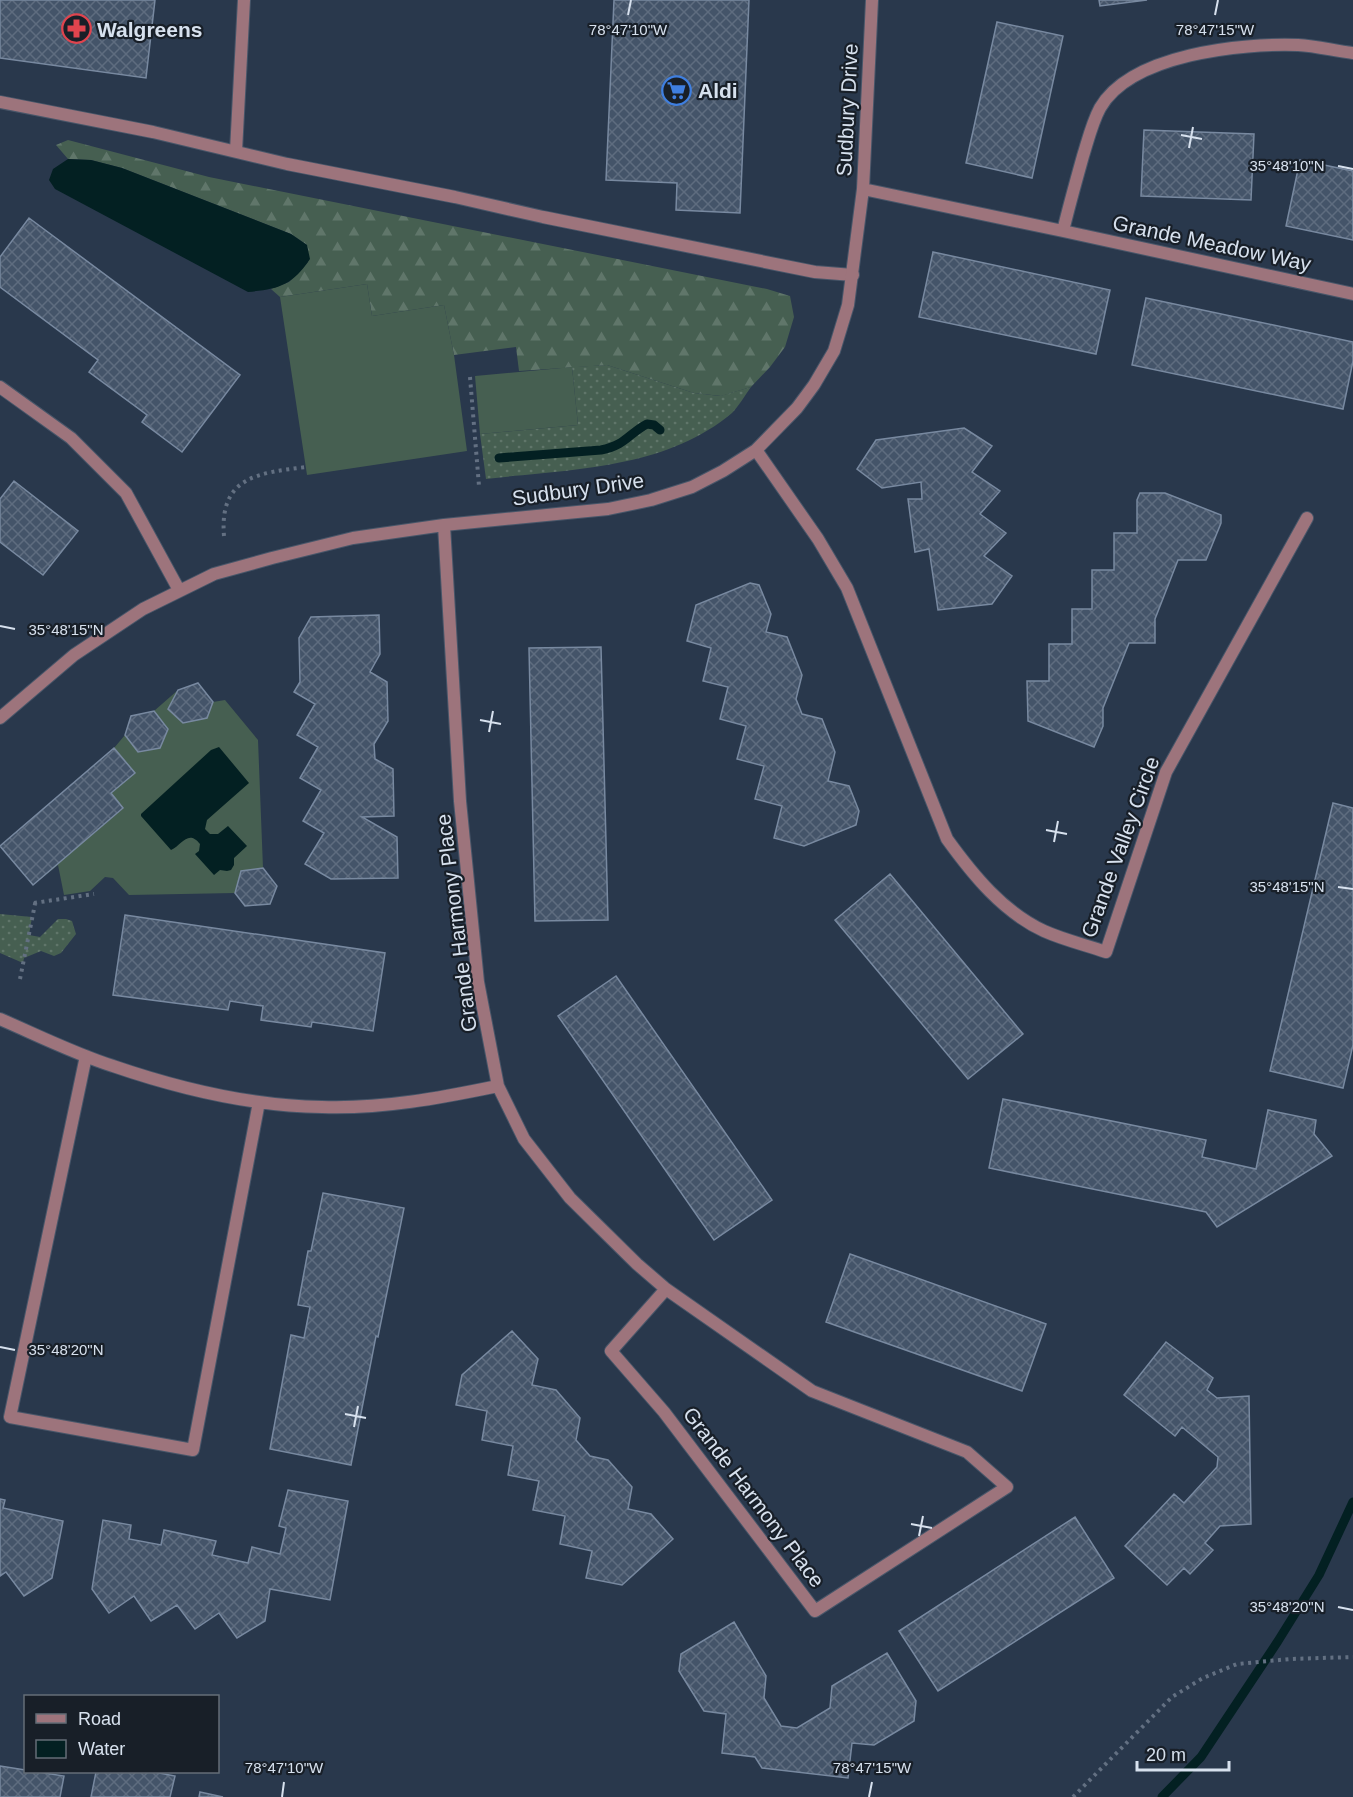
<svg xmlns="http://www.w3.org/2000/svg" width="1353" height="1797" viewBox="0 0 1353 1797" font-family="Arial,sans-serif">
<defs>
<pattern id="grass-dots" width="8" height="8" patternUnits="userSpaceOnUse" patternTransform="scale(1.5)"><rect width="8" height="8" fill="#465f51"/><path d="M2 2h.1M6 6h.1" fill="none" stroke="#60766a" stroke-width="1.8" stroke-linecap="round"/></pattern>
<pattern id="forest-firs" width="22" height="20" patternUnits="userSpaceOnUse" patternTransform="scale(1.5)"><rect width="22" height="20" fill="#465f51"/><path d="M5 1l3.5 6h-7zM16 11l3.5 6h-7z" fill="#60766a"/></pattern>
<pattern id="building-cross-hatch" width="8" height="8" patternUnits="userSpaceOnUse" patternTransform="scale(1.5)"><rect width="8" height="8" fill="#445469"/><path d="M0 0l8 8M0 8l8-8" fill="none" stroke="#5e6c7f"/></pattern>
</defs>
<rect width="100%" height="100%" fill="#29384c"/>
<path fill="url(#grass-dots)" d="M 607,365 L 694,393 L 720,396 L 751,387 C 745,395 739,406 732,413 C 664,470 569,469 486,479 L 480,434 L 578,425 L 572,367 Z
M 0,914 L 32,917 L 29,935 L 40,937 L 58,919 L 66,919 L 72,921 L 76,934 L 61,953 L 54,956 L 41,951 L 24,958 L 23,963 L 0,953 Z"/>
<path fill="url(#forest-firs)" d="M 68,140 L 209,177 L 767,289 L 790,296 L 794,317 L 785,347 L 770,367 L 751,387 L 721,396 L 694,393 L 607,365 L 519,371 L 516,347 L 454,355 L 444,305 L 372,316 L 367,284 L 280,297 L 271,289 L 289,282 L 308,262 L 307,245 L 291,234 L 122,168 L 91,160 L 68,159 L 56,145 Z"/>
<path fill="#465f51" d="M 367,284 L 372,316 L 444,305 L 454,355 L 467,451 L 307,475 L 280,297 Z
M 572,367 L 578,425 L 480,434 L 475,376 Z
M 198,683 L 213,702 L 225,700 L 258,740 L 263,868 L 277,886 L 270,904 L 246,906 L 235,893 L 129,895 L 113,878 L 105,877 L 90,891 L 64,895 L 58,865 L 33,885 L 0,846 L 114,748 L 125,735 L 131,716 L 154,711 L 178,690 Z"/>
<path fill="#032022" d="M 68,159 L 91,160 L 122,168 L 291,234 L 307,245 L 310,259 C 292,286 278,289 248,292 L 55,189 L 49,180 L 53,169 Z
M 219,747 L 249,783 L 207,820 L 205,829 L 210,834 L 218,834 L 228,826 L 247,846 L 234,858 L 234,865 L 231,870 L 227,871 L 220,870 L 214,875 L 195,854 L 199,851 L 200,844 C 188,829 182,845 171,850 L 141,816 L 141,814 L 211,750 Z"/>
<g fill="none" stroke-linecap="round" stroke-linejoin="round">
<path stroke="#032022" stroke-width="9" d="M 499,458 L 601,450 C 626,445 628,434 647,424 L 654,425 L 660,430
M 1162,1797 L 1201,1757 L 1278,1641 L 1319,1575 L 1353,1502"/>
</g>
<path fill="url(#building-cross-hatch)" stroke="#7889a0" stroke-width="1.5" d="M 0,0 L 155,0 L 146,78 L 0,58 Z
M 614,0 L 749,0 L 740,213 L 676,210 L 677,183 L 606,180 Z
M 1099,0 L 1147,0 L 1100,6 Z
M 997,22 L 1063,36 L 1032,178 L 966,163 Z
M 1144,130 L 1254,134 L 1251,200 L 1141,196 Z
M 1300,160 L 1353,171 L 1353,240 L 1286,226 Z
M 29,218 L 240,375 L 182,452 L 142,422 L 147,415 L 89,372 L 98,360 L 0,287 L 0,257 Z
M 933,252 L 1110,290 L 1096,354 L 919,317 Z
M 1146,298 L 1353,342 L 1353,361 L 1343,409 L 1132,365 Z
M 964,428 L 992,446 L 972,472 L 1000,491 L 980,514 L 1006,533 L 984,556 L 1012,576 L 992,604 L 938,610 L 929,549 L 915,552 L 908,499 L 922,499 L 921,482 L 882,488 L 857,469 L 876,440 Z
M 14,481 L 78,531 L 43,575 L 0,542 L 0,499 Z
M 1140,493 L 1165,493 L 1221,515 L 1221,523 L 1206,560 L 1178,560 L 1155,619 L 1155,643 L 1129,643 L 1103,708 L 1103,726 L 1094,747 L 1028,721 L 1027,681 L 1049,681 L 1049,644 L 1072,644 L 1072,609 L 1092,609 L 1092,570 L 1114,570 L 1114,533 L 1137,533 L 1137,500 Z
M 750,583 L 759,585 L 771,614 L 766,632 L 787,637 L 802,675 L 796,699 L 802,714 L 822,719 L 835,752 L 828,781 L 849,786 L 859,811 L 856,825 L 804,846 L 774,838 L 782,806 L 755,799 L 764,766 L 737,759 L 746,726 L 720,719 L 728,687 L 703,681 L 711,648 L 687,641 L 696,605 Z
M 379,615 L 380,654 L 370,672 L 387,682 L 388,721 L 374,744 L 375,759 L 393,769 L 394,816 L 362,817 L 397,837 L 398,878 L 331,879 L 305,864 L 324,833 L 303,821 L 321,790 L 300,778 L 318,747 L 297,735 L 315,704 L 294,692 L 300,682 L 299,638 L 311,617 Z
M 601,647 L 608,920 L 535,921 L 529,648 Z
M 198,683 L 213,702 L 207,718 L 183,723 L 168,709 L 178,690 Z
M 154,711 L 168,729 L 160,748 L 138,752 L 125,735 L 131,716 Z
M 114,748 L 135,773 L 111,793 L 123,808 L 33,885 L 0,846 Z
M 1333,803 L 1353,808 L 1353,1045 L 1343,1088 L 1270,1071 Z
M 263,868 L 277,886 L 270,904 L 245,906 L 235,893 L 241,871 Z
M 890,874 L 1023,1034 L 968,1079 L 835,920 Z
M 125,915 L 385,953 L 373,1031 L 312,1022 L 311,1027 L 261,1020 L 263,1006 L 230,1001 L 228,1010 L 113,995 Z
M 616,976 L 772,1200 L 714,1240 L 558,1016 Z
M 1003,1099 L 1206,1140 L 1202,1157 L 1256,1169 L 1268,1110 L 1316,1120 L 1314,1134 L 1332,1156 L 1217,1227 L 1206,1212 L 989,1168 Z
M 323,1193 L 404,1208 L 378,1337 L 376,1336 L 351,1465 L 270,1449 L 291,1335 L 304,1338 L 310,1307 L 298,1305 L 308,1251 L 311,1251 Z
M 850,1254 L 1046,1324 L 1022,1391 L 826,1322 Z
M 512,1331 L 538,1359 L 532,1385 L 556,1390 L 580,1418 L 576,1440 L 590,1456 L 608,1460 L 632,1487 L 628,1509 L 651,1514 L 673,1539 L 622,1585 L 586,1578 L 592,1551 L 560,1544 L 565,1516 L 533,1510 L 539,1481 L 508,1475 L 513,1446 L 482,1440 L 487,1411 L 456,1405 L 462,1375 Z
M 1166,1342 L 1213,1378 L 1207,1390 L 1217,1398 L 1249,1396 L 1251,1524 L 1220,1526 L 1205,1543 L 1213,1550 L 1190,1574 L 1184,1568 L 1167,1585 L 1125,1546 L 1174,1494 L 1184,1503 L 1217,1467 L 1218,1457 L 1182,1427 L 1175,1436 L 1124,1395 Z
M 288,1490 L 348,1501 L 330,1600 L 270,1589 L 265,1621 L 237,1638 L 219,1613 L 195,1629 L 177,1605 L 151,1621 L 134,1596 L 109,1613 L 92,1589 L 103,1520 L 131,1525 L 129,1539 L 161,1545 L 164,1530 L 216,1541 L 212,1555 L 248,1563 L 252,1547 L 280,1554 L 286,1528 L 279,1526 Z
M 0,1499 L 5,1500 L 3,1508 L 63,1521 L 52,1578 L 24,1596 L 6,1572 L 0,1576 Z
M 1075,1517 L 1114,1578 L 938,1691 L 899,1631 Z
M 734,1622 L 766,1676 L 764,1698 L 781,1726 L 797,1728 L 830,1708 L 832,1686 L 887,1653 L 916,1701 L 914,1721 L 874,1745 L 852,1743 L 848,1778 L 762,1768 L 755,1757 L 722,1753 L 726,1714 L 704,1711 L 679,1671 L 681,1654 Z
M 0,1766 L 64,1776 L 60,1797 L 0,1797 Z
M 96,1772 L 154,1772 L 175,1776 L 170,1797 L 91,1797 Z
M 200,1792 L 223,1797 L 199,1797 Z"/>
<g fill="none" stroke-linecap="round" stroke-linejoin="round">
<defs>
<path id="lane" d="M 0,102 L 153,132 L 287,164 L 455,197 L 543,217 L 815,272 L 853,275
M 236,151 L 244,0"/>
<path id="street" d="M 1353,53 C 1335,51 1317,46 1298,45 C 1242,43 1131,54 1100,108 C 1092,123 1088,140 1083,156 C 1076,181 1069,206 1063,231 L 1353,294
M 863,189 L 1063,231
M 0,387 L 71,438 L 126,493 L 179,590
M 756,450 L 818,539 L 847,588 L 947,839 C 973,875 1003,912 1044,931 C 1064,940 1086,945 1106,952 L 1166,772 L 1307,518
M 444,525 L 460,801 L 478,982 L 498,1086 L 524,1139 L 570,1198 L 637,1264 L 666,1289 L 812,1391 L 967,1452 L 1007,1487 L 815,1611 L 664,1412 L 611,1351 L 666,1289
M 0,718 L 74,655 L 143,609 L 214,574 L 272,558 L 353,538 L 444,525 L 608,509 L 651,500 L 692,487 L 723,471 L 756,450 L 797,408 L 814,385 L 834,351 L 848,305 L 863,189 L 872,0
M 0,1019 C 37,1035 75,1054 113,1066 C 180,1089 252,1106 322,1107 C 382,1109 440,1098 498,1086
M 86,1056 L 10,1417 L 193,1450 L 259,1102"/>
</defs>
<use href="#lane" stroke="#485669" stroke-width="14"/>
<use href="#street" stroke="#485669" stroke-width="14"/>
<path stroke="#637082" stroke-width="4" stroke-dasharray="3 4.5" stroke-linecap="butt" d="M 470,377 L 479,486
M 224,536 C 219,476 259,473 306,467
M 34,903 L 94,894
M 20,979 L 36,899
M 1073,1797 L 1172,1697 L 1203,1678 L 1237,1664 L 1290,1659 L 1353,1657"/>
<use href="#lane" stroke="#9d747c" stroke-width="12"/>
<use href="#street" stroke="#9d747c" stroke-width="12"/>
</g>
<path fill="none" stroke="#d7e1ee" stroke-width="2" d="M 628,15 L 631,0M 1215,15 L 1218,0M 1181,135 L 1202,139M 1189,148 L 1193,127M 1338,166 L 1353,169M 0,626 L 15,629M 480,720 L 501,724M 489,732 L 493,711M 1046,830 L 1067,834M 1054,842 L 1058,821M 1338,887 L 1353,889M 0,1347 L 15,1350M 345,1414 L 366,1418M 354,1427 L 358,1406M 911,1524 L 932,1528M 919,1536 L 923,1516M 1338,1607 L 1353,1610M 282,1797 L 284,1782M 869,1797 L 872,1782"/>
<defs>
<symbol id="pharmacy-ring" viewBox="-11 -11 22 22"><circle r="9.5" fill="#181f28" stroke="#e0444e" stroke-width="1.5"/><path d="M-2-6h4v4h4v4h-4v4h-4v-4h-4v-4h4Z" fill="#e0444e"/></symbol>
<symbol id="supermarket-ring" viewBox="-11 -11 22 22"><circle r="9.5" fill="#181f28" stroke="#3f7fe0" stroke-width="1.5"/><path d="M-6-5.5h2.5l.6 2H6L4.5 2H-2.5L-4.4-4H-6ZM-1.5 3.2a1.3 1.3 0 1 0 .1 0ZM3 3.2a1.3 1.3 0 1 0 .1 0Z" fill="#3f7fe0"/></symbol>
</defs>
<g fill-rule="evenodd">
<use href="#pharmacy-ring" x="60" y="12" width="33" height="33"/>
<use href="#supermarket-ring" x="660" y="74" width="33" height="33"/>
</g>
<g text-anchor="middle" dominant-baseline="central" stroke-width="4.5" stroke-linejoin="round" paint-order="stroke">
<g font-size="21" font-weight="bold" fill="#d7e1ee" stroke="#181f28" text-anchor="start">
<text x="97" y="29">Walgreens</text>
<text x="698" y="90">Aldi</text>
</g>
<g font-size="21" fill="#d7e1ee" stroke="#181f28">
<text transform="translate(847 110) rotate(-87)">Sudbury Drive</text>
<text transform="translate(1212 243) rotate(12)">Grande Meadow Way</text>
<text transform="translate(578 489) rotate(-8)">Sudbury Drive</text>
<text transform="translate(1120 847) rotate(-70)">Grande Valley Circle</text>
<text transform="translate(456 923) rotate(-97)">Grande Harmony Place</text>
<text transform="translate(754 1497) rotate(53)">Grande Harmony Place</text>
</g>
</g>
<g font-size="15" text-anchor="middle" fill="#d7e1ee" stroke="#181f28" stroke-width="4.5" stroke-linejoin="round" paint-order="stroke">
<text x="628" y="35">78°47'10"W</text>
<text x="1215" y="35">78°47'15"W</text>
<text x="1287" y="171">35°48'10"N</text>
<text x="66" y="635">35°48'15"N</text>
<text x="1287" y="892">35°48'15"N</text>
<text x="66" y="1355">35°48'20"N</text>
<text x="1287" y="1612">35°48'20"N</text>
<text x="284" y="1773">78°47'10"W</text>
<text x="872" y="1773">78°47'15"W</text>
</g>
<rect x="24" y="1695" width="195" height="78" fill="#181f28" stroke="#646d77" stroke-width="1.5"/>
<rect x="36" y="1714" width="30" height="9" fill="#9d747c" stroke="#646d77" stroke-width="1.5"/>
<text x="78" y="1725" font-size="18" fill="#d7e1ee">Road</text>
<rect x="36" y="1740" width="30" height="18" fill="#032022" stroke="#646d77" stroke-width="1.5"/>
<text x="78" y="1755" font-size="18" fill="#d7e1ee">Water</text>
<path d="M1137 1761v9h92v-9" fill="none" stroke="#d7e1ee" stroke-width="3"/>
<text x="1146" y="1761" font-size="18" fill="#d7e1ee" stroke="#181f28" stroke-width="4.5" paint-order="stroke">20 m</text>
</svg>
